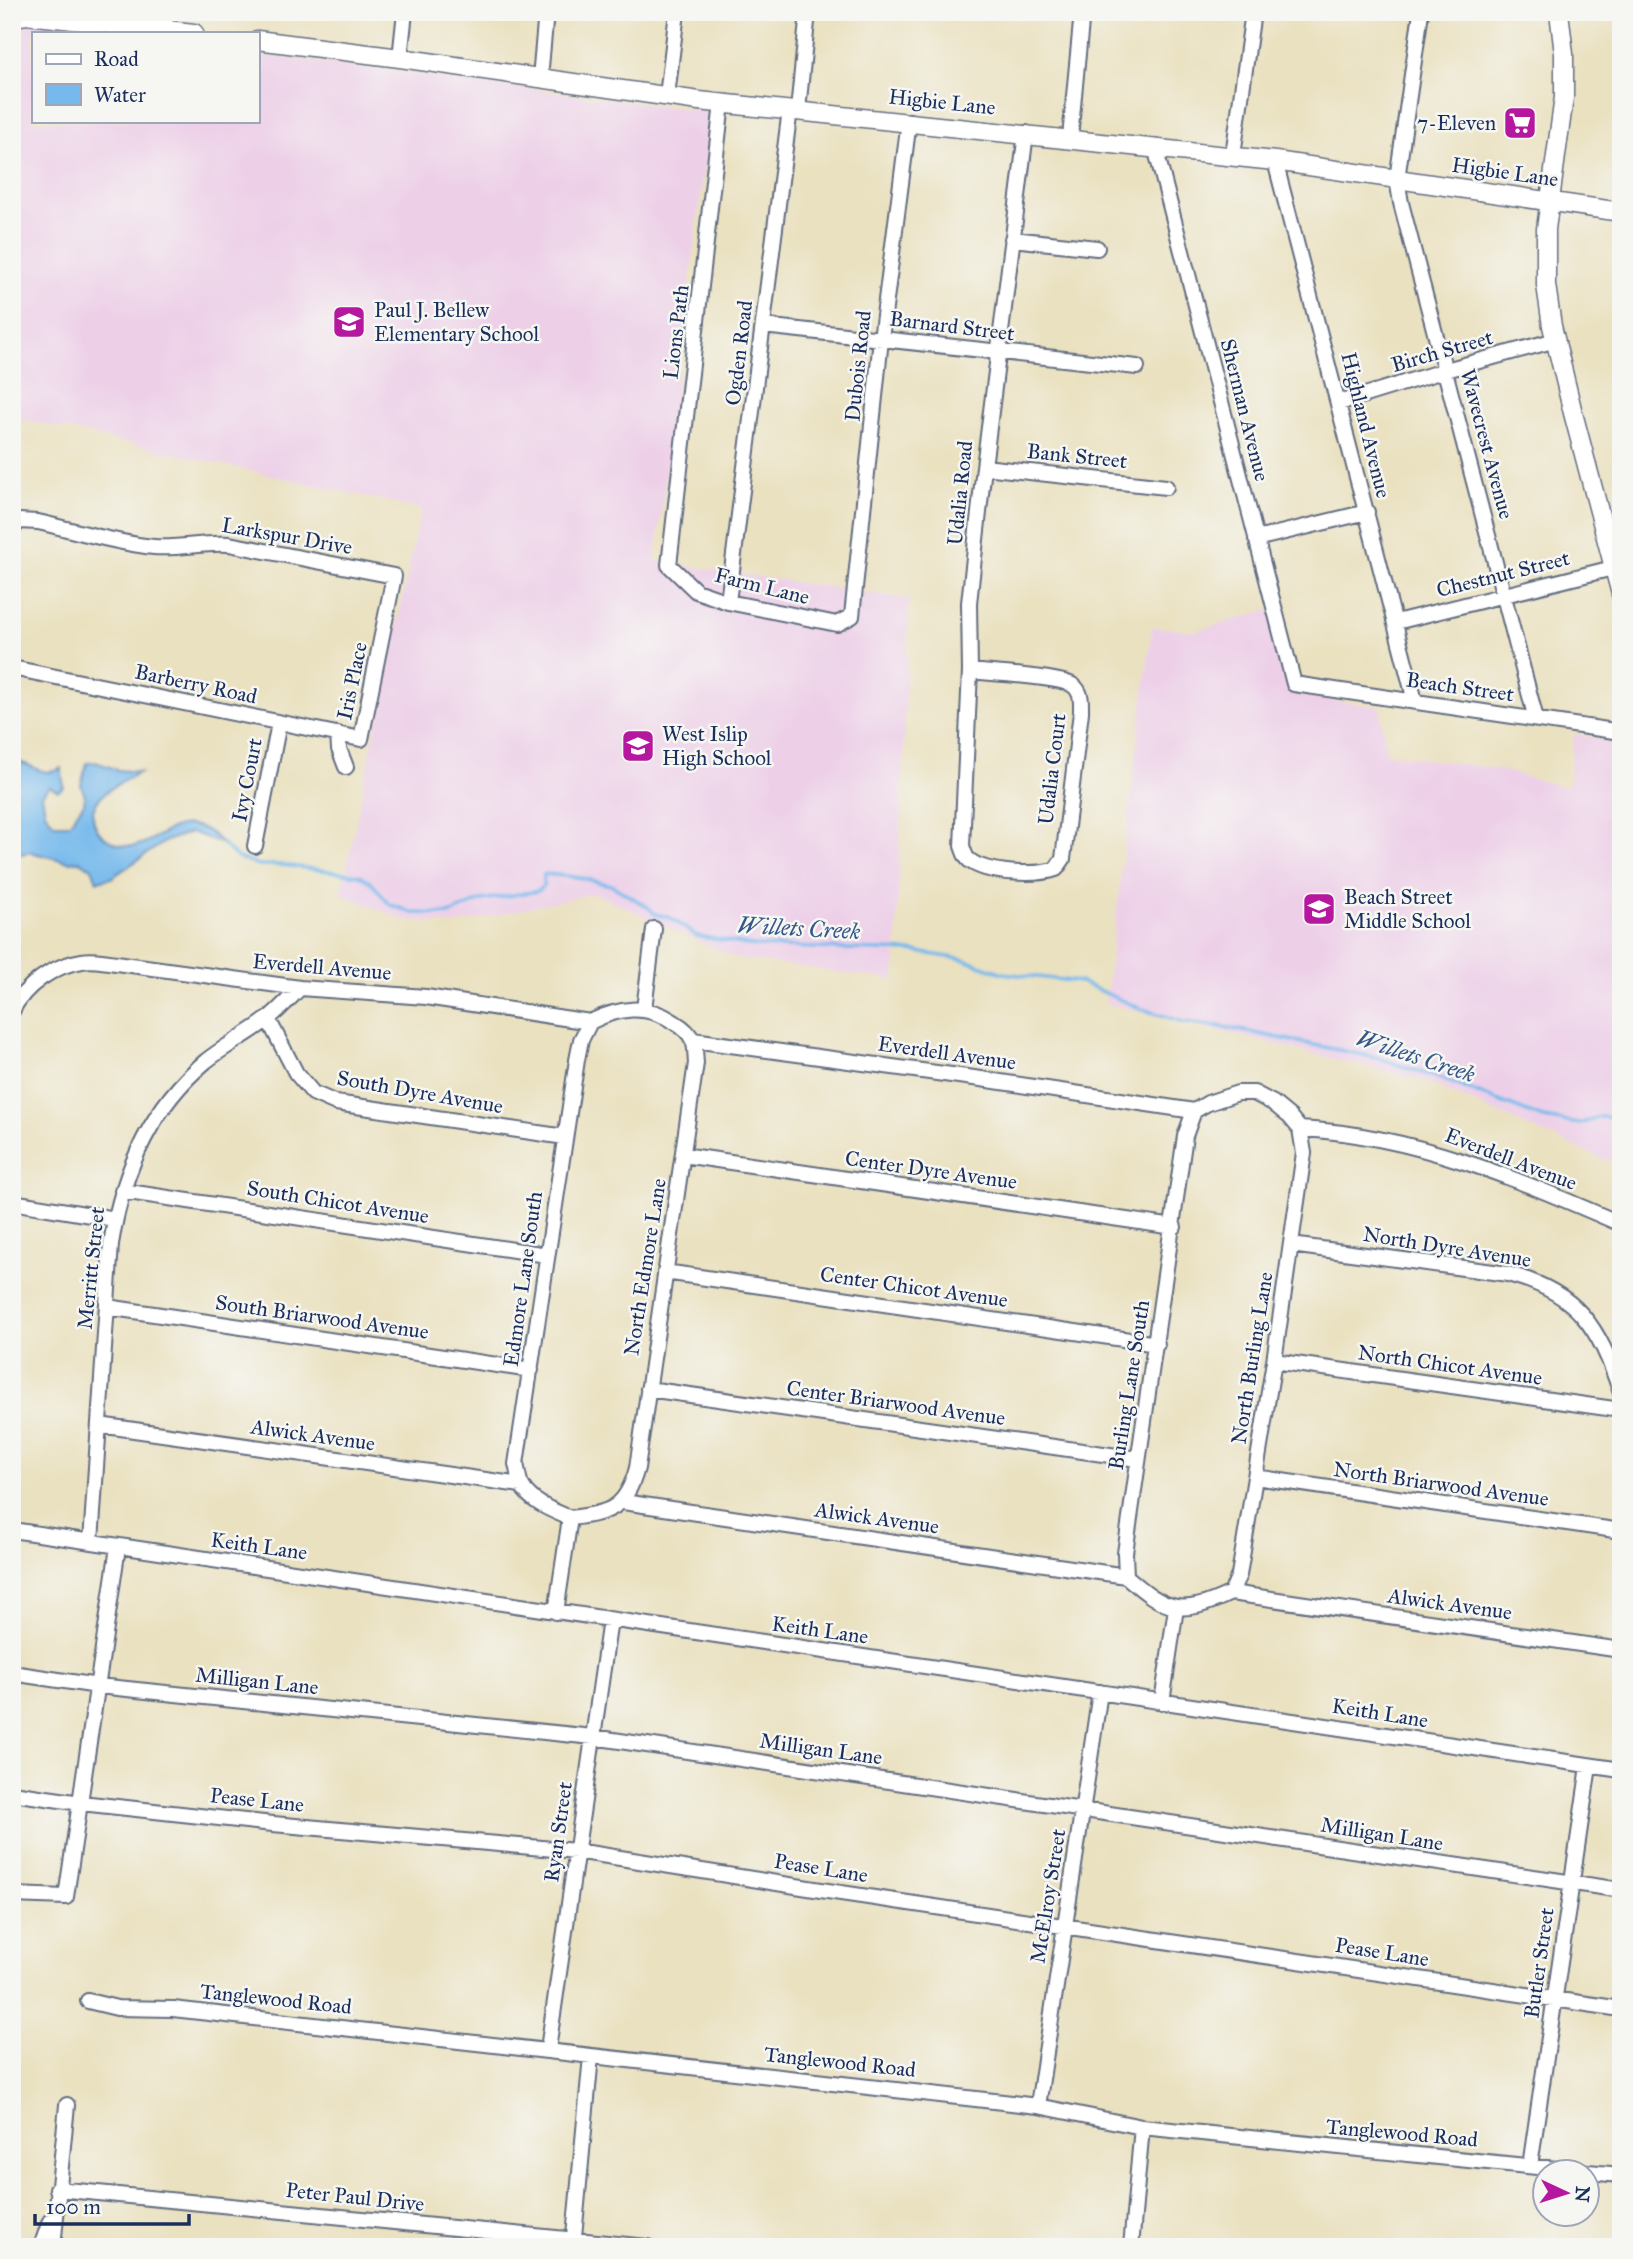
<svg xmlns="http://www.w3.org/2000/svg" width="1633" height="2259" viewBox="0 0 1633 2259" font-family="'IM FELL Great Primer',serif">
<rect width="100%" height="100%" fill="#f6f6f2"/>
<filter id="ink" filterUnits="userSpaceOnUse"><feTurbulence type="fractalNoise" baseFrequency=".0143" numOctaves="2"/><feDisplacementMap in="SourceGraphic" scale="14" xChannelSelector="R" yChannelSelector="G"/><feConvolveMatrix kernelMatrix="1 2 1 2 8 2 1 2 1" color-interpolation-filters="sRGB"/></filter>
<filter id="wash" filterUnits="userSpaceOnUse"><feTurbulence type="fractalNoise" baseFrequency=".00686" numOctaves="4" result="noise"/><feDisplacementMap in="SourceGraphic" scale="28" xChannelSelector="R" yChannelSelector="G"/><feGaussianBlur stdDeviation="1.57" result="paint"/><feColorMatrix in="noise" values="0 0 0 0 0 0 0 0 0 0 0 0 0 0 0 0 0 1.4 0 .05"/><feComposite in="paint" operator="in"/></filter>
<g filter="url(#wash)">
<rect width="100%" height="100%" fill="#eae1c0"/>
<path fill="#edd0e8" d="M 12,12 L 97,12 L 95,33 L 33,33 L 33,121 L 257,121 L 257,54 L 711,112 L 655,561 L 909,599 L 895,980 L 735,958 L 594,893 L 453,925 L 405,920 L 341,894 L 421,509 L 12,417 Z
M 1270,609 L 1294,695 L 1380,707 L 1386,753 L 1497,769 L 1568,788 L 1574,734 L 1621,742 L 1621,1143 L 1609,1162 L 1424,1081 L 1105,1003 L 1152,627 L 1196,631 Z"/>
<path fill="#76b9ec" stroke="#4874a5" stroke-width="2" d="M 12,748 L 18,751 L 19,762 C 35,766 45,778 61,768 L 64,787 L 58,791 L 49,786 L 42,795 L 45,812 L 54,824 L 69,824 L 84,803 L 85,796 L 81,785 L 87,763 L 96,762 L 118,770 L 140,772 C 124,781 90,795 93,817 C 94,826 99,834 107,839 C 143,861 159,825 188,825 C 204,825 214,836 225,845 L 191,832 L 166,841 L 111,878 L 97,881 L 92,868 L 79,861 L 69,862 L 30,852 L 12,856 Z"/>
<g fill="none" stroke-linecap="round" stroke-linejoin="round">
<path stroke="#76b9ec" stroke-width="3.5" d="M 222,844 L 238,858 L 259,865 L 282,865 L 360,875 L 371,882 L 389,904 L 413,913 L 449,914 L 482,900 L 538,891 L 543,886 L 544,874 L 577,877 L 611,885 L 648,907 L 655,914 L 669,917 L 697,936 L 754,946 L 910,951 L 962,959 L 1003,973 L 1080,982 L 1142,1009 L 1184,1022 L 1224,1027 L 1374,1057 L 1445,1080 L 1543,1118 L 1580,1124 L 1599,1117 L 1621,1118"/>
</g>
</g>
<g filter="url(#ink)">
<g fill="none" stroke-linecap="round" stroke-linejoin="round">
<defs>
<path id="minor" d="M 1421,12 L 1397,179 L 1401,203 L 1536,719
M 165,30 L 166,12
M 400,58 L 405,12
M 540,78 L 546,12
M 667,96 L 677,12
M 722,103 L 669,565 L 696,591 L 728,602 L 837,624 L 852,616 L 881,339 L 909,121
M 798,110 L 808,12
M 1070,138 L 1082,12
M 1155,147 L 1294,684 L 1621,732
M 1233,155 L 1253,12
M 1275,161 L 1415,701
M 1012,239 L 1097,248
M 763,326 L 1137,367
M 1339,403 L 1446,370 L 1556,340
M 984,467 L 1166,487
M 12,530 L 19,521 L 38,522 C 73,530 119,544 154,547 C 180,549 204,542 229,544 L 394,576 L 361,739 L 12,668
M 1256,539 L 1367,512
M 728,602 L 790,109
M 1396,622 L 1621,566
M 970,671 C 989,673 1063,677 1074,686 C 1082,693 1081,701 1081,712 L 1063,859 L 1056,869 C 1036,876 986,874 969,860 C 965,857 964,851 962,846 L 970,671 L 969,603 L 984,467 L 1026,133
M 338,734 L 339,749 L 346,767
M 255,846 L 279,723
M 644,1009 L 654,929
M 12,1011 C 24,986 54,965 82,961 C 90,959 101,961 109,962 L 300,988 L 426,997 L 590,1022 C 618,1008 646,1003 674,1022 C 681,1026 690,1033 693,1041 C 696,1047 695,1056 696,1063 L 637,1468 C 626,1509 610,1513 570,1518
M 268,1019 L 296,1073 L 313,1093 L 336,1103 L 565,1137
M 693,1040 L 981,1079 L 1194,1111
M 1238,1093 L 1254,1093 L 1273,1103 L 1290,1117 L 1300,1129 L 1304,1153 L 1274,1361 L 1239,1575 L 1231,1593 C 1181,1617 1166,1611 1126,1576 L 1125,1553 L 1185,1136 L 1194,1111 L 1208,1103 Z
M 1300,1129 C 1415,1135 1517,1179 1621,1224
M 683,1155 L 1174,1227
M 122,1191 L 547,1255
M 12,1202 L 115,1219
M 1291,1245 L 1508,1274 C 1578,1292 1599,1327 1621,1393
M 665,1272 L 1157,1344
M 107,1307 L 531,1370
M 1274,1361 L 1621,1410
M 648,1389 L 1138,1459
M 99,1425 L 521,1485
M 1255,1477 L 1621,1531
M 623,1502 L 1126,1576
M 570,1518 C 554,1511 531,1503 522,1486 C 518,1480 518,1470 516,1464 L 577,1060 L 581,1040 L 590,1022
M 12,1530 L 1621,1770
M 91,1542 L 111,1244 C 122,1174 150,1108 206,1061 C 226,1045 249,1034 269,1018 C 280,1009 290,998 300,988
M 1231,1593 L 1621,1650
M 556,1612 L 570,1518
M 12,1673 L 98,1686 L 593,1737 L 1621,1890
M 1162,1702 L 1176,1608
M 12,1793 L 81,1803 L 273,1824 L 576,1851 L 821,1890 L 1621,2009
M 12,1895 L 66,1897 L 118,1547
M 88,2001 L 117,2008 L 173,2009 L 1038,2106 L 1142,2127 L 1586,2172
M 548,2049 L 610,1620
M 1038,2106 L 1100,1692
M 1530,2166 L 1589,1766
M 1588,2172 L 1621,2175
M 57,2189 L 648,2247
M 41,2247 L 50,2221
M 53,2247 L 67,2105
M 573,2247 L 591,2056
M 1131,2247 L 1142,2127"/>
<path id="major" d="M 1559,12 L 1564,54 L 1564,97 L 1546,229 L 1546,285 L 1552,326 L 1573,413 L 1621,594
M 12,17 L 27,15 L 194,33
M 257,40 L 400,58 L 699,101 L 1275,161 L 1621,212"/>
</defs>
<use href="#minor" stroke="#636d80" stroke-width="18"/>
<use href="#major" stroke="#636d80" stroke-width="21"/>
<use href="#minor" stroke="#fff" stroke-width="14"/>
<use href="#major" stroke="#fff" stroke-width="18"/>
</g>
</g>
<defs>
<symbol id="supermarket-square" viewBox="-11 -11 22 22"><rect x="-9" y="-9" width="18" height="18" rx="4" fill="#b5179e" stroke="#f6f6f2"/><path d="M-6-5.5h2.5l.6 2H6L4.5 2H-2.5L-4.4-4H-6ZM-1.5 3.2a1.3 1.3 0 1 0 .1 0ZM3 3.2a1.3 1.3 0 1 0 .1 0Z" fill="#fff"/></symbol>
<symbol id="school-square" viewBox="-11 -11 22 22"><rect x="-9" y="-9" width="18" height="18" rx="4" fill="#b5179e" stroke="#f6f6f2"/><path d="M0-5L7-2L0 1L-7-2ZM-4 1L0 2.5L4 1V4Q0 6-4 4Z" fill="#fff"/></symbol>
</defs>
<g fill-rule="evenodd">
<use href="#supermarket-square" x="1501" y="104" width="38" height="38"/>
<use href="#school-square" x="330" y="303" width="38" height="38"/>
<use href="#school-square" x="619" y="727" width="38" height="38"/>
<use href="#school-square" x="1300" y="890" width="38" height="38"/>
</g>
<g text-anchor="middle" dominant-baseline="central" stroke-width="5" stroke-linejoin="round" paint-order="stroke">
<g font-size="21" fill="#1b2f5e" stroke="#f6f6f2">
<text transform="translate(942 102) rotate(6)">Higbie Lane</text>
<text transform="translate(1505 172) rotate(8)">Higbie Lane</text>
<text transform="translate(952 326) rotate(7)">Barnard Street</text>
<text transform="translate(676 332) rotate(-83)">Lions Path</text>
<text transform="translate(1442 351) rotate(-16)">Birch Street</text>
<text transform="translate(739 353) rotate(-83)">Ogden Road</text>
<text transform="translate(858 366) rotate(-84)">Dubois Road</text>
<text transform="translate(1245 410) rotate(76)">Sherman Avenue</text>
<text transform="translate(1366 425) rotate(76)">Highland Avenue</text>
<text transform="translate(1487 444) rotate(75)">Wavecrest Avenue</text>
<text transform="translate(1077 456) rotate(6)">Bank Street</text>
<text transform="translate(960 493) rotate(-84)">Udalia Road</text>
<text transform="translate(287 536) rotate(10)">Larkspur Drive</text>
<text transform="translate(1503 574) rotate(-14)">Chestnut Street</text>
<text transform="translate(762 586) rotate(14)">Farm Lane</text>
<text transform="translate(352 681) rotate(-78)">Iris Place</text>
<text transform="translate(196 684) rotate(12)">Barberry Road</text>
<text transform="translate(1460 687) rotate(8)">Beach Street</text>
<text transform="translate(1052 769) rotate(-83)">Udalia Court</text>
<text transform="translate(247 780) rotate(-79)">Ivy Court</text>
<text transform="translate(322 967) rotate(5)">Everdell Avenue</text>
<text transform="translate(947 1053) rotate(8)">Everdell Avenue</text>
<text transform="translate(420 1092) rotate(10)">South Dyre Avenue</text>
<text transform="translate(1511 1159) rotate(21)">Everdell Avenue</text>
<text transform="translate(931 1170) rotate(8)">Center Dyre Avenue</text>
<text transform="translate(338 1202) rotate(9)">South Chicot Avenue</text>
<text transform="translate(1447 1247) rotate(9)">North Dyre Avenue</text>
<text transform="translate(645 1267) rotate(-81)">North Edmore Lane</text>
<text transform="translate(91 1268) rotate(-84)">Merritt Street</text>
<text transform="translate(523 1279) rotate(-82)">Edmore Lane South</text>
<text transform="translate(914 1287) rotate(8)">Center Chicot Avenue</text>
<text transform="translate(322 1317) rotate(8)">South Briarwood Avenue</text>
<text transform="translate(1252 1358) rotate(-81)">North Burling Lane</text>
<text transform="translate(1450 1365) rotate(8)">North Chicot Avenue</text>
<text transform="translate(1129 1385) rotate(-81)">Burling Lane South</text>
<text transform="translate(896 1403) rotate(8)">Center Briarwood Avenue</text>
<text transform="translate(313 1435) rotate(8)">Alwick Avenue</text>
<text transform="translate(1441 1484) rotate(8)">North Briarwood Avenue</text>
<text transform="translate(877 1518) rotate(8)">Alwick Avenue</text>
<text transform="translate(259 1546) rotate(8)">Keith Lane</text>
<text transform="translate(1450 1604) rotate(8)">Alwick Avenue</text>
<text transform="translate(820 1630) rotate(8)">Keith Lane</text>
<text transform="translate(257 1681) rotate(6)">Milligan Lane</text>
<text transform="translate(1380 1713) rotate(9)">Keith Lane</text>
<text transform="translate(821 1749) rotate(8)">Milligan Lane</text>
<text transform="translate(257 1800) rotate(6)">Pease Lane</text>
<text transform="translate(558 1832) rotate(-82)">Ryan Street</text>
<text transform="translate(1382 1834) rotate(9)">Milligan Lane</text>
<text transform="translate(821 1868) rotate(9)">Pease Lane</text>
<text transform="translate(1048 1896) rotate(-81)">McElroy Street</text>
<text transform="translate(1382 1952) rotate(9)">Pease Lane</text>
<text transform="translate(1539 1963) rotate(-82)">Butler Street</text>
<text transform="translate(276 1999) rotate(6)">Tanglewood Road</text>
<text transform="translate(840 2062) rotate(6)">Tanglewood Road</text>
<text transform="translate(1402 2133) rotate(5)">Tanglewood Road</text>
<text transform="translate(355 2197) rotate(6)">Peter Paul Drive</text>
</g>
<g font-size="21" fill="#1b2f5e" stroke="#f6f6f2" text-anchor="start">
<text x="1496" y="123" text-anchor="end">7-Eleven</text>
<text x="374" y="310">Paul J. Bellew<tspan x="374" dy="24">Elementary School</tspan></text>
<text x="662" y="734">West Islip<tspan x="662" dy="24">High School</tspan></text>
<text x="1344" y="897">Beach Street<tspan x="1344" dy="24">Middle School</tspan></text>
</g>
<g font-size="23" font-style="italic" fill="#365889" stroke="#f6f6f2">
<text transform="translate(799 928) rotate(3)">Willets Creek</text>
<text transform="translate(1416 1056) rotate(18)">Willets Creek</text>
</g>
</g>
<rect width="1633" height="2259" fill="none" stroke="#f6f6f2" stroke-width="42"/>
<rect x="32" y="32" width="228" height="91" fill="#f6f6f2" stroke="#9ea6b7" stroke-width="2"/>
<rect x="46" y="54" width="35" height="10" fill="#ffffff" stroke="#9ea6b7" stroke-width="2"/>
<text x="94" y="66" font-size="21" fill="#1b2f5e">Road</text>
<rect x="46" y="84" width="35" height="21" fill="#76b9ec" stroke="#9ea6b7" stroke-width="2"/>
<text x="94" y="102" font-size="21" fill="#1b2f5e">Water</text>
<g transform="translate(1566 2193) rotate(94)"><circle r="33" fill="#f6f6f2" stroke="#9ea6b7" stroke-width="2"/>
<path d="M0-5L12 26L0 18L-12 26Z" fill="#b5179e"/>
<text y="-10" font-size="19" font-weight="bold" text-anchor="middle" fill="#1b2f5e">N</text>
</g>
<path d="M35 2214v10h154v-10" fill="none" stroke="#1b2f5e" stroke-width="3.5"/>
<text x="46" y="2214" font-size="21" fill="#1b2f5e" stroke="#f6f6f2" stroke-width="5" paint-order="stroke">100 m</text>
</svg>
